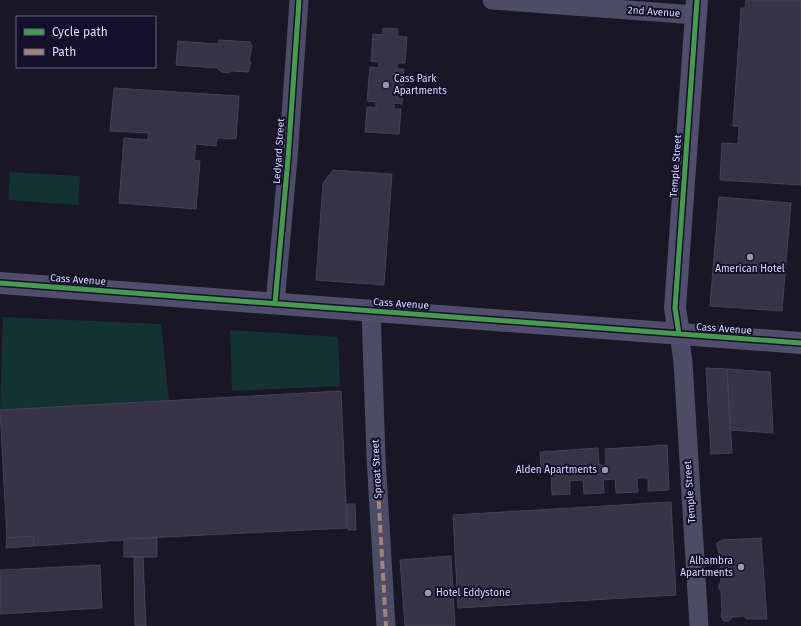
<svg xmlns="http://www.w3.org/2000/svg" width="801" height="626" viewBox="0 0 801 626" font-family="'Fira Sans',sans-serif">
<rect width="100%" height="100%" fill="#191626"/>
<path fill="#143232" d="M 10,172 L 80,176 L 78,205 L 8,200 Z
M 3,317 L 161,324 L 169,401 L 0,410 Z
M 230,330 L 338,337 L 340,386 L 232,391 Z"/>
<path fill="#383447" stroke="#454158" d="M 746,0 L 801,0 L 801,185 L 720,180 L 722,143 L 738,144 L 739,126 L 733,126 L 741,8 L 745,8 Z
M 383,28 L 398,29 L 397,36 L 407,37 L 405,63 L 397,63 L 397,69 L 404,69 L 402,104 L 394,103 L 394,109 L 401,109 L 399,134 L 365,132 L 367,107 L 376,108 L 376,102 L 367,101 L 370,67 L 379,68 L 379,62 L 371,61 L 373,34 L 382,35 Z
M 219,40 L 250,42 L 252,47 L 249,60 L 251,63 L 248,72 L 232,71 L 228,73 L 222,72 L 217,68 L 176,65 L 178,41 L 218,44 Z
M 114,88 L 239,96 L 236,139 L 217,138 L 216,146 L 196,144 L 194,160 L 200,161 L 196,209 L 119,203 L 124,138 L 148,140 L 148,133 L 110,131 Z
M 333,170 L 392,174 L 384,285 L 316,280 L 323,183 Z
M 719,197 L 791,203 L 782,311 L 710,306 Z
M 706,368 L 727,369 L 732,453 L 711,454 Z
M 727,369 L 770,372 L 773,433 L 730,430 Z
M 341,391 L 347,528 L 124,539 L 124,540 L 34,546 L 33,536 L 7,538 L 0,410 Z
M 667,445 L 669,490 L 648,491 L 648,478 L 637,478 L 638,492 L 616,493 L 615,479 L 603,480 L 604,493 L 584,494 L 583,480 L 570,481 L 570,494 L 552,495 L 551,472 L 543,473 L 542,467 L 541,467 L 540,452 L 598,448 L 599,465 L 606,465 L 605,449 Z
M 671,502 L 676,595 L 458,608 L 453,515 Z
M 347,504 L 355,504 L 356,530 L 348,530 Z
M 33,536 L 34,546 L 6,548 L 7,538 Z
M 761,538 L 767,619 L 747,619 L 744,616 L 732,617 L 729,621 L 724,621 L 721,616 L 722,611 L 721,591 L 719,589 L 719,584 L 721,583 L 719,551 L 717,547 L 717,543 L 722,540 Z
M 124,539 L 157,538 L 157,557 L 124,557 Z
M 451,556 L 455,626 L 405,626 L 400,560 Z
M 134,557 L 143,557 L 146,626 L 135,626 Z
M 100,565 L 102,608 L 0,614 L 0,570 Z"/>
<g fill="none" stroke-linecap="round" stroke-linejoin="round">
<path stroke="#4c4c66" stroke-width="19" d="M 492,0 L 696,15
M 275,303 L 288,159 L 299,0
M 371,311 L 376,457 L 386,626
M 679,334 L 683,362 L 699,626"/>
<path stroke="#504e6c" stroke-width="22" d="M 0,283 L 801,343
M 679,334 L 675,308 L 697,0"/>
<path stroke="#a18479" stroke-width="4" stroke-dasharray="8 4" stroke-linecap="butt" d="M 378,489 L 386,626"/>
<defs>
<path id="cycleway" d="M 0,283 L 801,343
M 275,303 L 288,159 L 299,0
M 679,334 L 675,308 L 697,0"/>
</defs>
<use href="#cycleway" stroke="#14102c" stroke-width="8"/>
<use href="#cycleway" stroke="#469c4c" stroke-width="5"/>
</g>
<g fill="#9996b3" stroke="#14102c" stroke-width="1.5">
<circle cx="386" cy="85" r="4"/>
<circle cx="750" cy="257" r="4"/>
<circle cx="605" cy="470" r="4"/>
<circle cx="741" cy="567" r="4"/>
<circle cx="428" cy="593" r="4"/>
</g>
<g text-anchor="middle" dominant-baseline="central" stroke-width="4" stroke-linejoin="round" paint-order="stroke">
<g font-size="10" fill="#dedbff" stroke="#14102c">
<text transform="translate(654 12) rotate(4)">2nd Avenue</text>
<text transform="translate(279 151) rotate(-86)">Ledyard Street</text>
<text transform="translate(676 166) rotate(-86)">Temple Street</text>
<text transform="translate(78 280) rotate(4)">Cass Avenue</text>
<text transform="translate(401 304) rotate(4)">Cass Avenue</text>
<text transform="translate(724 329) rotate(4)">Cass Avenue</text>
<text transform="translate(377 469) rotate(-93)">Sproat Street</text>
<text transform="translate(690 492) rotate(-94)">Temple Street</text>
</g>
<g font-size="10" fill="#dedbff" stroke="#14102c" text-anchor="start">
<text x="394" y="79">Cass Park<tspan x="394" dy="12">Apartments</tspan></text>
<text x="750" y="269" text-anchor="middle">American Hotel</text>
<text x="597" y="470" text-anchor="end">Alden Apartments</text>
<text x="733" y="561" text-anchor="end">Alhambra<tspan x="733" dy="12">Apartments</tspan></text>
<text x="436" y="593">Hotel Eddystone</text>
</g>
</g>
<rect x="16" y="16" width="140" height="52" fill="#14102c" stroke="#656180"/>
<rect x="24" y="29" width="20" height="6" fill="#469c4c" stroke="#656180"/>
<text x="52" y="36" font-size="12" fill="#dedbff">Cycle path</text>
<rect x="24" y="49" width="20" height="6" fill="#a18479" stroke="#656180"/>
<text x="52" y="56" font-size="12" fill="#dedbff">Path</text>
</svg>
